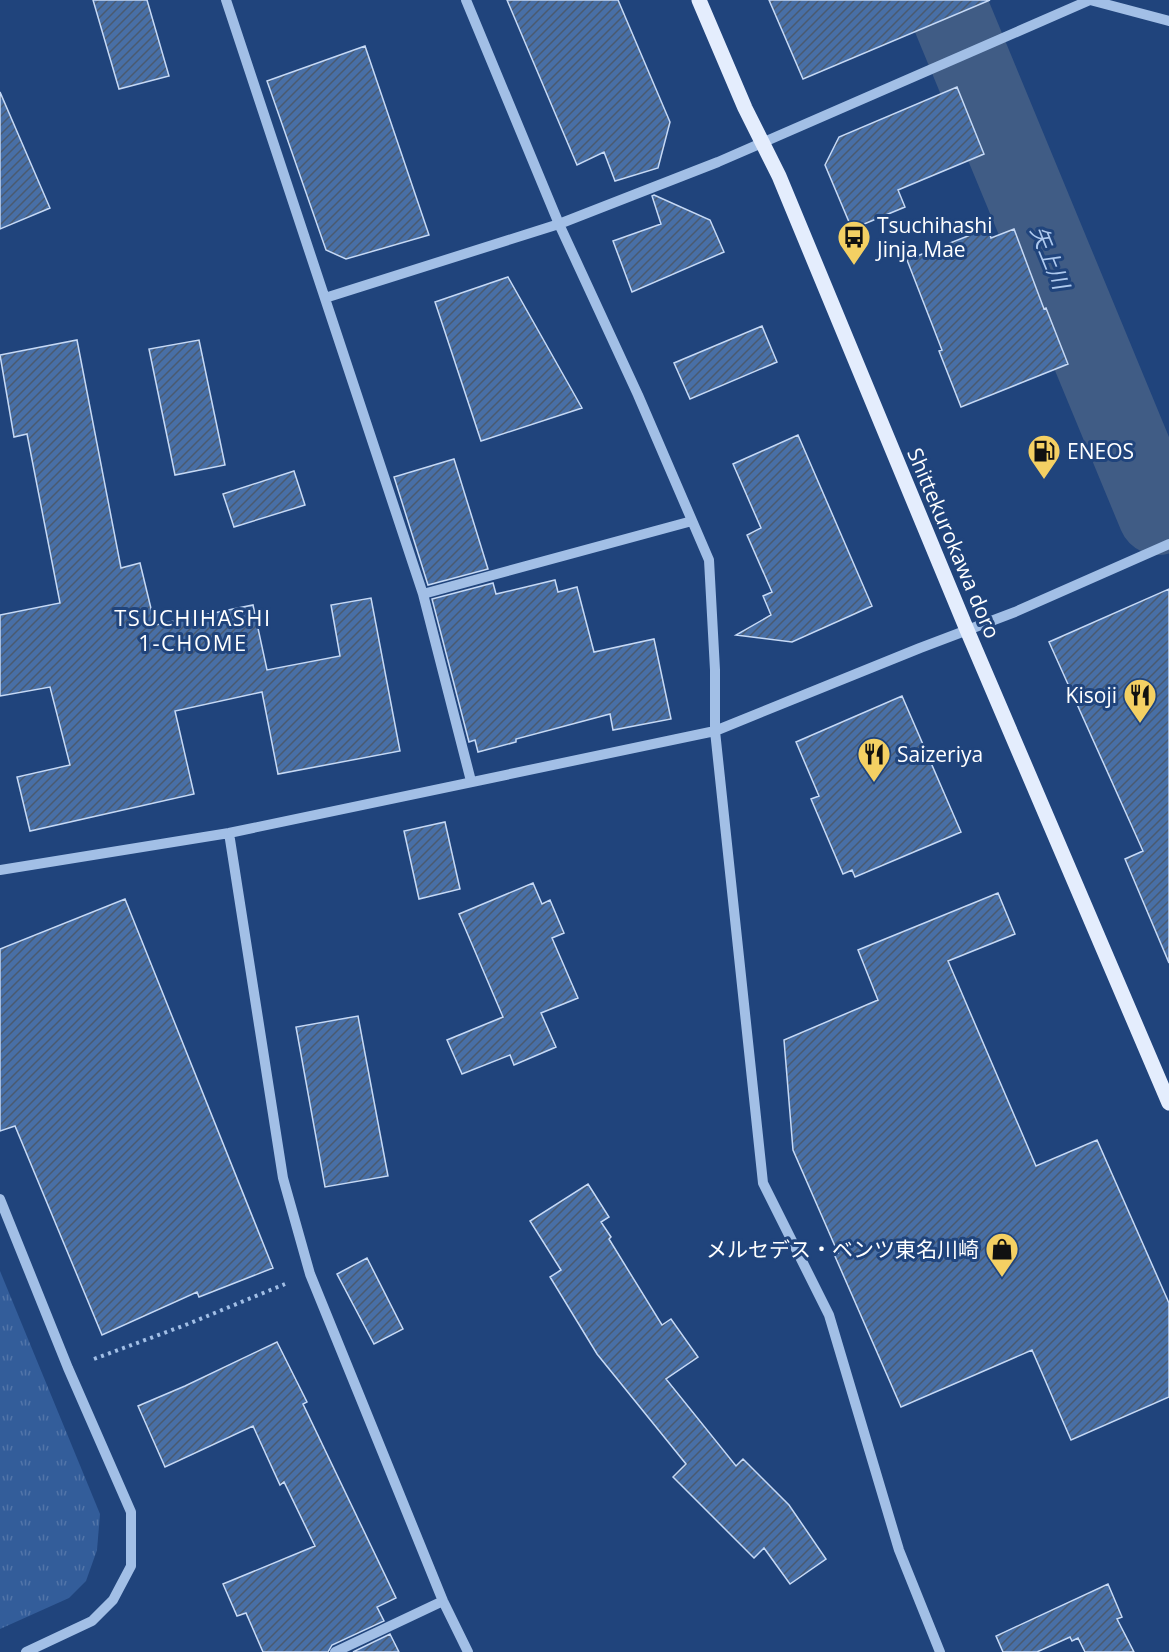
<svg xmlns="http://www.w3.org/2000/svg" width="1169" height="1652" viewBox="0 0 1169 1652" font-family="'Open Sans','Noto Sans JP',sans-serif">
<defs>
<pattern id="park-tufts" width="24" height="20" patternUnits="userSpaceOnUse" patternTransform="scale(1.5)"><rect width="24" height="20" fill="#335d9a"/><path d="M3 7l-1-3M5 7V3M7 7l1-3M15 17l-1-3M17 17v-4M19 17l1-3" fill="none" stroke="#5275a9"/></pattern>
<pattern id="building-hatch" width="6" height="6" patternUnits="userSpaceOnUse" patternTransform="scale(1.5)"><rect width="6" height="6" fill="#486fa6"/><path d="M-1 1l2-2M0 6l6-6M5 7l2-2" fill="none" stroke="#4a5a70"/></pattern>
</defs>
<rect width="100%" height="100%" fill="#20447c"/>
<path fill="url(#park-tufts)" d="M 0,1271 L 100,1514 L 97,1550 L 86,1581 L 69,1598 L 0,1629 Z"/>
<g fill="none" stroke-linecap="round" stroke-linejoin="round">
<path stroke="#405c85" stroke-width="80" d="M 945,0 L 1158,515"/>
</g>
<path fill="url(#building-hatch)" stroke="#c6d9f5" stroke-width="1.5" d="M 93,0 L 147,0 L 169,76 L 119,89 Z
M 507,0 L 618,0 L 670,122 L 658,168 L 615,181 L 604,152 L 577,165 Z
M 769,0 L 990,0 L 803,79 Z
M 365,46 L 429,235 L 346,259 L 326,250 L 267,81 Z
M 957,87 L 984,154 L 898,190 L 905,207 L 852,229 L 825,165 L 839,137 Z
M 0,92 L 50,208 L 0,229 Z
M 654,195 L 710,220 L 724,252 L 632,292 L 613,241 L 661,224 L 652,196 Z
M 988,228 L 991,238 L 1014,229 L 1044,309 L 1046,308 L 1068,364 L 961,407 L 939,351 L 942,350 L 907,260 Z
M 508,277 L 582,408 L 481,441 L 435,302 Z
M 762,326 L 777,362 L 690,399 L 674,363 Z
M 77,340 L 121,568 L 140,563 L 155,625 L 253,605 L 267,670 L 340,656 L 331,605 L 371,598 L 400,751 L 278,774 L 262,692 L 175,711 L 194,794 L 30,831 L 17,777 L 70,765 L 50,687 L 0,696 L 0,615 L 60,603 L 27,434 L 14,437 L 0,355 Z
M 199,340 L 225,465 L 175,475 L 149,349 Z
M 798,435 L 872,606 L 792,642 L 736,635 L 771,615 L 763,596 L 772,592 L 747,535 L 761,528 L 733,464 Z
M 454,459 L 488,569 L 428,585 L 394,477 Z
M 294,471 L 305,505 L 234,527 L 223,494 Z
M 555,580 L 558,592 L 577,587 L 594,652 L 654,639 L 671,719 L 613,730 L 610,714 L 516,739 L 516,742 L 478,752 L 475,740 L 469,742 L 432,599 L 493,583 L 496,594 Z
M 1169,589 L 1169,963 L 1125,859 L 1143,851 L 1049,642 Z
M 902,696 L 961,832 L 855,877 L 852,870 L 843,874 L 811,799 L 819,796 L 796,742 Z
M 445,822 L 460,889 L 419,899 L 404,831 Z
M 533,883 L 542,904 L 550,900 L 564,933 L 552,938 L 578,998 L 541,1013 L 556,1047 L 514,1065 L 510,1055 L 462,1074 L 447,1040 L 503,1017 L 459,914 Z
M 998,893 L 1015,934 L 948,961 L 1036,1166 L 1097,1140 L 1169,1303 L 1169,1397 L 1071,1440 L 1032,1350 L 901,1407 L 834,1254 L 838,1253 L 793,1150 L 784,1040 L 878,1000 L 858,950 Z
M 125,899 L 273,1268 L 199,1297 L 197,1292 L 102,1335 L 15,1126 L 0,1131 L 0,949 Z
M 358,1016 L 388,1176 L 325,1187 L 296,1027 Z
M 588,1184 L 609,1217 L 601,1222 L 611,1237 L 609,1239 L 662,1325 L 671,1319 L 698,1357 L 666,1379 L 736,1466 L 743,1459 L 789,1505 L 826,1559 L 790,1584 L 764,1548 L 754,1558 L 673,1477 L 686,1464 L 597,1354 L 550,1277 L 561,1270 L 530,1221 Z
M 367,1258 L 403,1329 L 374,1344 L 337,1274 Z
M 277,1342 L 307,1402 L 303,1404 L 396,1598 L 377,1607 L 384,1621 L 332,1645 L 328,1652 L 263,1652 L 246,1613 L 237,1616 L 223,1584 L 315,1546 L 284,1482 L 280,1485 L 253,1426 L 165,1467 L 138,1406 L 185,1386 Z
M 1108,1584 L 1122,1617 L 1117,1619 L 1134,1652 L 1085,1652 L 1078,1638 L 1072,1641 L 1070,1637 L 1037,1652 L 1003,1652 L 996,1636 Z
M 390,1634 L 399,1652 L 353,1652 Z"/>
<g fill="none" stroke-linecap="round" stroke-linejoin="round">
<path stroke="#a2bfe6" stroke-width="4" stroke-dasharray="3 4.5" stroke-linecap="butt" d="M 94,1359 L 188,1324 L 285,1284"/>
<path stroke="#a2bfe6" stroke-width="10" d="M 226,0 L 423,594 L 471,781
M 466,0 L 559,224 L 638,395 L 709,560 L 715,670 L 715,731 L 763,1183 L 829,1315 L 899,1550 L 940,1652
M 325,298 L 559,224 L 718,162 L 1090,0 L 1169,21
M 423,594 L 692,521
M 229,833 L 283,1178 L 310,1274 L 443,1601 L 468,1652
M 0,870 L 229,833 L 715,731 L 920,648 L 1015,612 L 1169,544
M 0,1199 L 68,1368 L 131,1512 L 131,1566 L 113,1600 L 92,1621 L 26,1652
M 335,1652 L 443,1601"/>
<path stroke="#e4edfd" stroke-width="15" d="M 699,0 L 745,108 L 779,176 L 967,630 L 1169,1103"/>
</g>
<defs>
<symbol id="bus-pin" viewBox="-11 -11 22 30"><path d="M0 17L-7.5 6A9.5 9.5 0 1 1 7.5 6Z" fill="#f4d063" stroke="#20447c"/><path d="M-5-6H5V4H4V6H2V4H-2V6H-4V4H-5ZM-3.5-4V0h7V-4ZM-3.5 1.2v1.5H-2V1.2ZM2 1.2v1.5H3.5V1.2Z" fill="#111"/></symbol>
<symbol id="fuel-pin" viewBox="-11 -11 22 30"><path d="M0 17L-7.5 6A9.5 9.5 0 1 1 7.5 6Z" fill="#f4d063" stroke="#20447c"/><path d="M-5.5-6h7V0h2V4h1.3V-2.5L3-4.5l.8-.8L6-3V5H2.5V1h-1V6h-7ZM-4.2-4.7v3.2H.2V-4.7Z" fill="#111"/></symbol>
<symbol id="restaurant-pin" viewBox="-11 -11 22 30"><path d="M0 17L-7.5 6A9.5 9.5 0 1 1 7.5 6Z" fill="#f4d063" stroke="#20447c"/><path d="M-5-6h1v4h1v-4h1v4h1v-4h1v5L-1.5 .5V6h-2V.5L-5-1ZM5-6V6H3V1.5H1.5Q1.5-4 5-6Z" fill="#111"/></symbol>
<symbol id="shop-pin" viewBox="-11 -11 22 30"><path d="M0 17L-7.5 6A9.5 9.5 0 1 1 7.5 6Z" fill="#f4d063" stroke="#20447c"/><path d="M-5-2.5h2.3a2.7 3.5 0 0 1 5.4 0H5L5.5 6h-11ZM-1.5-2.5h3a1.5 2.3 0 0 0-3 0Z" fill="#111"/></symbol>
</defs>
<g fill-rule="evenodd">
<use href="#bus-pin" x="835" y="218" width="38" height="52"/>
<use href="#fuel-pin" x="1025" y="432" width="38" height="52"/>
<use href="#restaurant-pin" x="1121" y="676" width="38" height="52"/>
<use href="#restaurant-pin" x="855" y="735" width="38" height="52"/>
<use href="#shop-pin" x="983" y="1230" width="38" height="52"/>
</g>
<g text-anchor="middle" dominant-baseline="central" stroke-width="6" stroke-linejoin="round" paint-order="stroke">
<g font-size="21" fill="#fff" stroke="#20447c" text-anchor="start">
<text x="877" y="225">Tsuchihashi<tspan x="877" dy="24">Jinja Mae</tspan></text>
<text x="1067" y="451">ENEOS</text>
<text x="1117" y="695" text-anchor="end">Kisoji</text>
<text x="897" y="754">Saizeriya</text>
<text x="979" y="1249" text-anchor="end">メルセデス・ベンツ東名川崎</text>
</g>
<g font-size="21" fill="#fff" stroke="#20447c">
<text transform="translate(954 543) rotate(67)">Shittekurokawa doro</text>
</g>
<g font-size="22" font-style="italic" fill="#aec9ee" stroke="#20447c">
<text transform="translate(1051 257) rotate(68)">矢上川</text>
</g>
<g font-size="22" letter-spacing="1.5" fill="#fff" stroke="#20447c">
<text x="193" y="617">TSUCHIHASHI<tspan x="193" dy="25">1-CHOME</tspan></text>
</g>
</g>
</svg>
